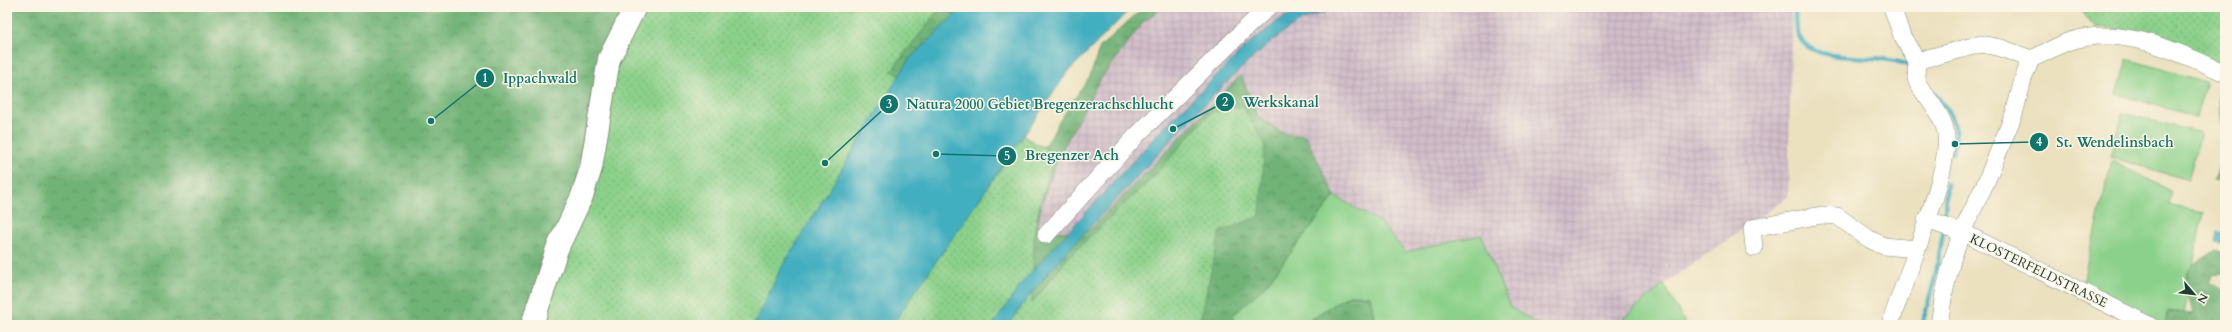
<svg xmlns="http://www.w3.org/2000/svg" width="2232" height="332" viewBox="0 0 2232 332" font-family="Cardo,serif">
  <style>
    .industrial { fill: url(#industrial-grid) }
    .green { fill: #8cd18b; stroke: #568760 }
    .forest { fill: url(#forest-crowns); stroke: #487856 }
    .park { fill: url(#park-dots); stroke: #568760 }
    .water { fill: #42afc0; stroke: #30767a }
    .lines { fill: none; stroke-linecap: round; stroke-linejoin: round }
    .stream { stroke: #42afc0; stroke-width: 4.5 }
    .minor-casing { stroke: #858f7a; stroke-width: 18 }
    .tertiary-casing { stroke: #858f7a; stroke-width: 24 }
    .minor { stroke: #fff; stroke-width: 17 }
    .tertiary { stroke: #fff; stroke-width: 22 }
    .labels { text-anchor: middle; stroke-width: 3; stroke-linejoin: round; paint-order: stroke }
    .street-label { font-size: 13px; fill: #1f3d34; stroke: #fcf5e5 }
    .leader { fill: none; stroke: #0f766e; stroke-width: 1.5 }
    .callout-dot { fill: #0f766e; stroke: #fcf5e5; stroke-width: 1.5 }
    .mark-label { font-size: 12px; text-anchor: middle; font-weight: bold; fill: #fff }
    .callout-label { font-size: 14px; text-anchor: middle; font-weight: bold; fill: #0f766e; stroke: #fcf5e5; stroke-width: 3; stroke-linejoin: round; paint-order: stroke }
  </style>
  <defs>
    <pattern id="industrial-grid" width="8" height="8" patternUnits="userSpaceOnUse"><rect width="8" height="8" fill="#d1bdc9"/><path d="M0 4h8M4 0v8" fill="none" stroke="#b3a3ad"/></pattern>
    <pattern id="forest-crowns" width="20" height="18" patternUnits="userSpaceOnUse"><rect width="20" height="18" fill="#71b377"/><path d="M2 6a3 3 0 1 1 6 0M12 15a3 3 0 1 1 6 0" fill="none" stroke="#5c9362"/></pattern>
    <pattern id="park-dots" width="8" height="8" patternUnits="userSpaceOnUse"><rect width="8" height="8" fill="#8cd18b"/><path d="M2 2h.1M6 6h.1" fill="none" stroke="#72ab72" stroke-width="1.8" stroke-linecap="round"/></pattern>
  </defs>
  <rect width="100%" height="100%" fill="#fcf5e5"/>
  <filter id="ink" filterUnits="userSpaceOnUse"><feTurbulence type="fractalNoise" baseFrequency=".025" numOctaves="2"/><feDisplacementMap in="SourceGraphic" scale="8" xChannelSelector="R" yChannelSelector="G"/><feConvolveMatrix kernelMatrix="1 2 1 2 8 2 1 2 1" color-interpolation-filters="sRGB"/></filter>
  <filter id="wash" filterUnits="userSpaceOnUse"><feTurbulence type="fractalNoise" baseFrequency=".012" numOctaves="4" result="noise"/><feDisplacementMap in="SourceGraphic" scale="16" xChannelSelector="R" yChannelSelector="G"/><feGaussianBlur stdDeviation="0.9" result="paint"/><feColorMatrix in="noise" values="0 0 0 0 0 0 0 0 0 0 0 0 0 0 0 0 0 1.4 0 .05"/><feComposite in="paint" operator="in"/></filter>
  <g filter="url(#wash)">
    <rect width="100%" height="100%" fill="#ebe1bf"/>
    <path class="industrial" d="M1163,7H1792L1788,197L1664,284L1616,325H1539L1510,307L1481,235L1405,252L1381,223L1335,196L1305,135L1284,134L1261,118L1241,75L1090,230L1037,233L1041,205L1057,159L1099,81L1144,21Z"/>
    <path class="green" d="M2127,59L2206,82L2196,117L2117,94Z
      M2122,113L2201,133L2188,180L2110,157Z
      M2112,161L2171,191L2168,205L2203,212L2182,325H2164L2082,284Z
      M1335,196L1381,223L1405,252L1481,235L1510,307L1539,325H1368L1374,318L1370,296L1349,295L1301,325H1234L1232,316L1264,287Z
      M1664,284L1686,325H1616Z"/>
    <path class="forest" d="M7,7H963L910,58L804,234L754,325H7Z
      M1144,7H1163L1144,21L1099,81L1057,159L1041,205L1037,233L1090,230L1241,75L1258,116L1284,134L1305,135L1335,196L1264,287L1232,316L1234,325H930L1028,166L1051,137L1058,123L1090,76L1100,47Z
      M2225,92V133L2222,124L2218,93Z
      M2225,162V182L2214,180L2222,163Z
      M2216,250L2225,253V271L2213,275L2209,282L2225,291V325H2195V321L2192,325H2163L2168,311L2193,314C2183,271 2177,275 2216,250Z
      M1349,295L1370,296L1374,318L1368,325H1301Z"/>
    <path class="park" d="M643,7H941L891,71L1023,136L1055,154L1039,209L1034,235L1032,303L1068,258L1154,176L1210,113L1242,106L1265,143L1260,216L1220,232L1199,325H538L609,85Z
      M2078,7H2225V66L2138,31L2095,27Z"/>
    <path class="water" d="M963,7H1132L1067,73L892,325H754L780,270L910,58Z
      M1304,7H1326V12C1310,15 1293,25 1280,35C1223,80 1173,138 1124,191C1084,234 1040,276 1009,325H993L1024,280L1166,125L1250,43L1281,19Z
      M2217,232L2225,234V245L2215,242Z"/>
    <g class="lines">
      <path class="stream" d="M1796,7C1785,80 1877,44 1913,68
        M1933,92C1952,114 1960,123 1953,153
        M1944,222L1947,184
        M1922,325L1935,277L1944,229"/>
    </g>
  </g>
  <g filter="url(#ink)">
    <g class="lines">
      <g class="minor-casing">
        <path id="minor" d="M1917,61L1981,44L2001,48L2031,59
          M1926,220L1962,232L2149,325
          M1046,235L1137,135L1250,24L1269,7
          M1754,248L1752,228L1822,215L1837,216L1869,239L1884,246L1916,249
          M1890,325C1902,283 1955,166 1945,129C1941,113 1927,98 1918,84L1916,78L1917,61L1902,36L1892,7
          M1939,325L1944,293L1952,260L1962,232L1986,182L2014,114L2024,76L2031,59C2043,54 2055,47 2067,42C2119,23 2178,52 2225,73"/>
      </g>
      <g class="tertiary-casing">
        <path id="tertiary" d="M532,325L557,249L582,196L591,168L609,59L635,7"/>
      </g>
      <use href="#minor" class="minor"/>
      <use href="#tertiary" class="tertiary"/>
    </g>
  </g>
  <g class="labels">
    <g class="street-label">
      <text transform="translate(2039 270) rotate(26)" y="5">KLOSTERFELDSTRASSE</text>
    </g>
  </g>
  <path class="leader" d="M431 121L485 78M1173 129L1225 102M825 163L889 104M1955 144L2039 142M936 154L1007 156"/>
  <g class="callout-dot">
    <circle cx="431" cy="121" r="4"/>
    <circle cx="1173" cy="129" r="4"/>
    <circle cx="825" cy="163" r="4"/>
    <circle cx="1955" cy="144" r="4"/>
    <circle cx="936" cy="154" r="4"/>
    <circle cx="485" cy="78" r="10"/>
    <circle cx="1225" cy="102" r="10"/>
    <circle cx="889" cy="104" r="10"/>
    <circle cx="2039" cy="142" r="10"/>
    <circle cx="1007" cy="156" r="10"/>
  </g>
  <g class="mark-label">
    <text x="485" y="82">1</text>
    <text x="1225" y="106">2</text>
    <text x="889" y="108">3</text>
    <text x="2039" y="146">4</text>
    <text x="1007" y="160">5</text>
  </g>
  <g class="callout-label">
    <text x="540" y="83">Ippachwald</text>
    <text x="1281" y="107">Werkskanal</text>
    <text x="1040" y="109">Natura 2000 Gebiet Bregenzerachschlucht</text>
    <text x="2115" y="147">St. Wendelinsbach</text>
    <text x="1072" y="160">Bregenzer Ach</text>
  </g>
  <rect width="2232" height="332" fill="none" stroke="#fcf5e5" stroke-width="24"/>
  <g transform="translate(2194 294) rotate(118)" stroke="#fcf5e5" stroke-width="3" paint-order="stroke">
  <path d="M0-3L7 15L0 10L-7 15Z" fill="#1f3d34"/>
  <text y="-6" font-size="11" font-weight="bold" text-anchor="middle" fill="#1f3d34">N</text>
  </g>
</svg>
